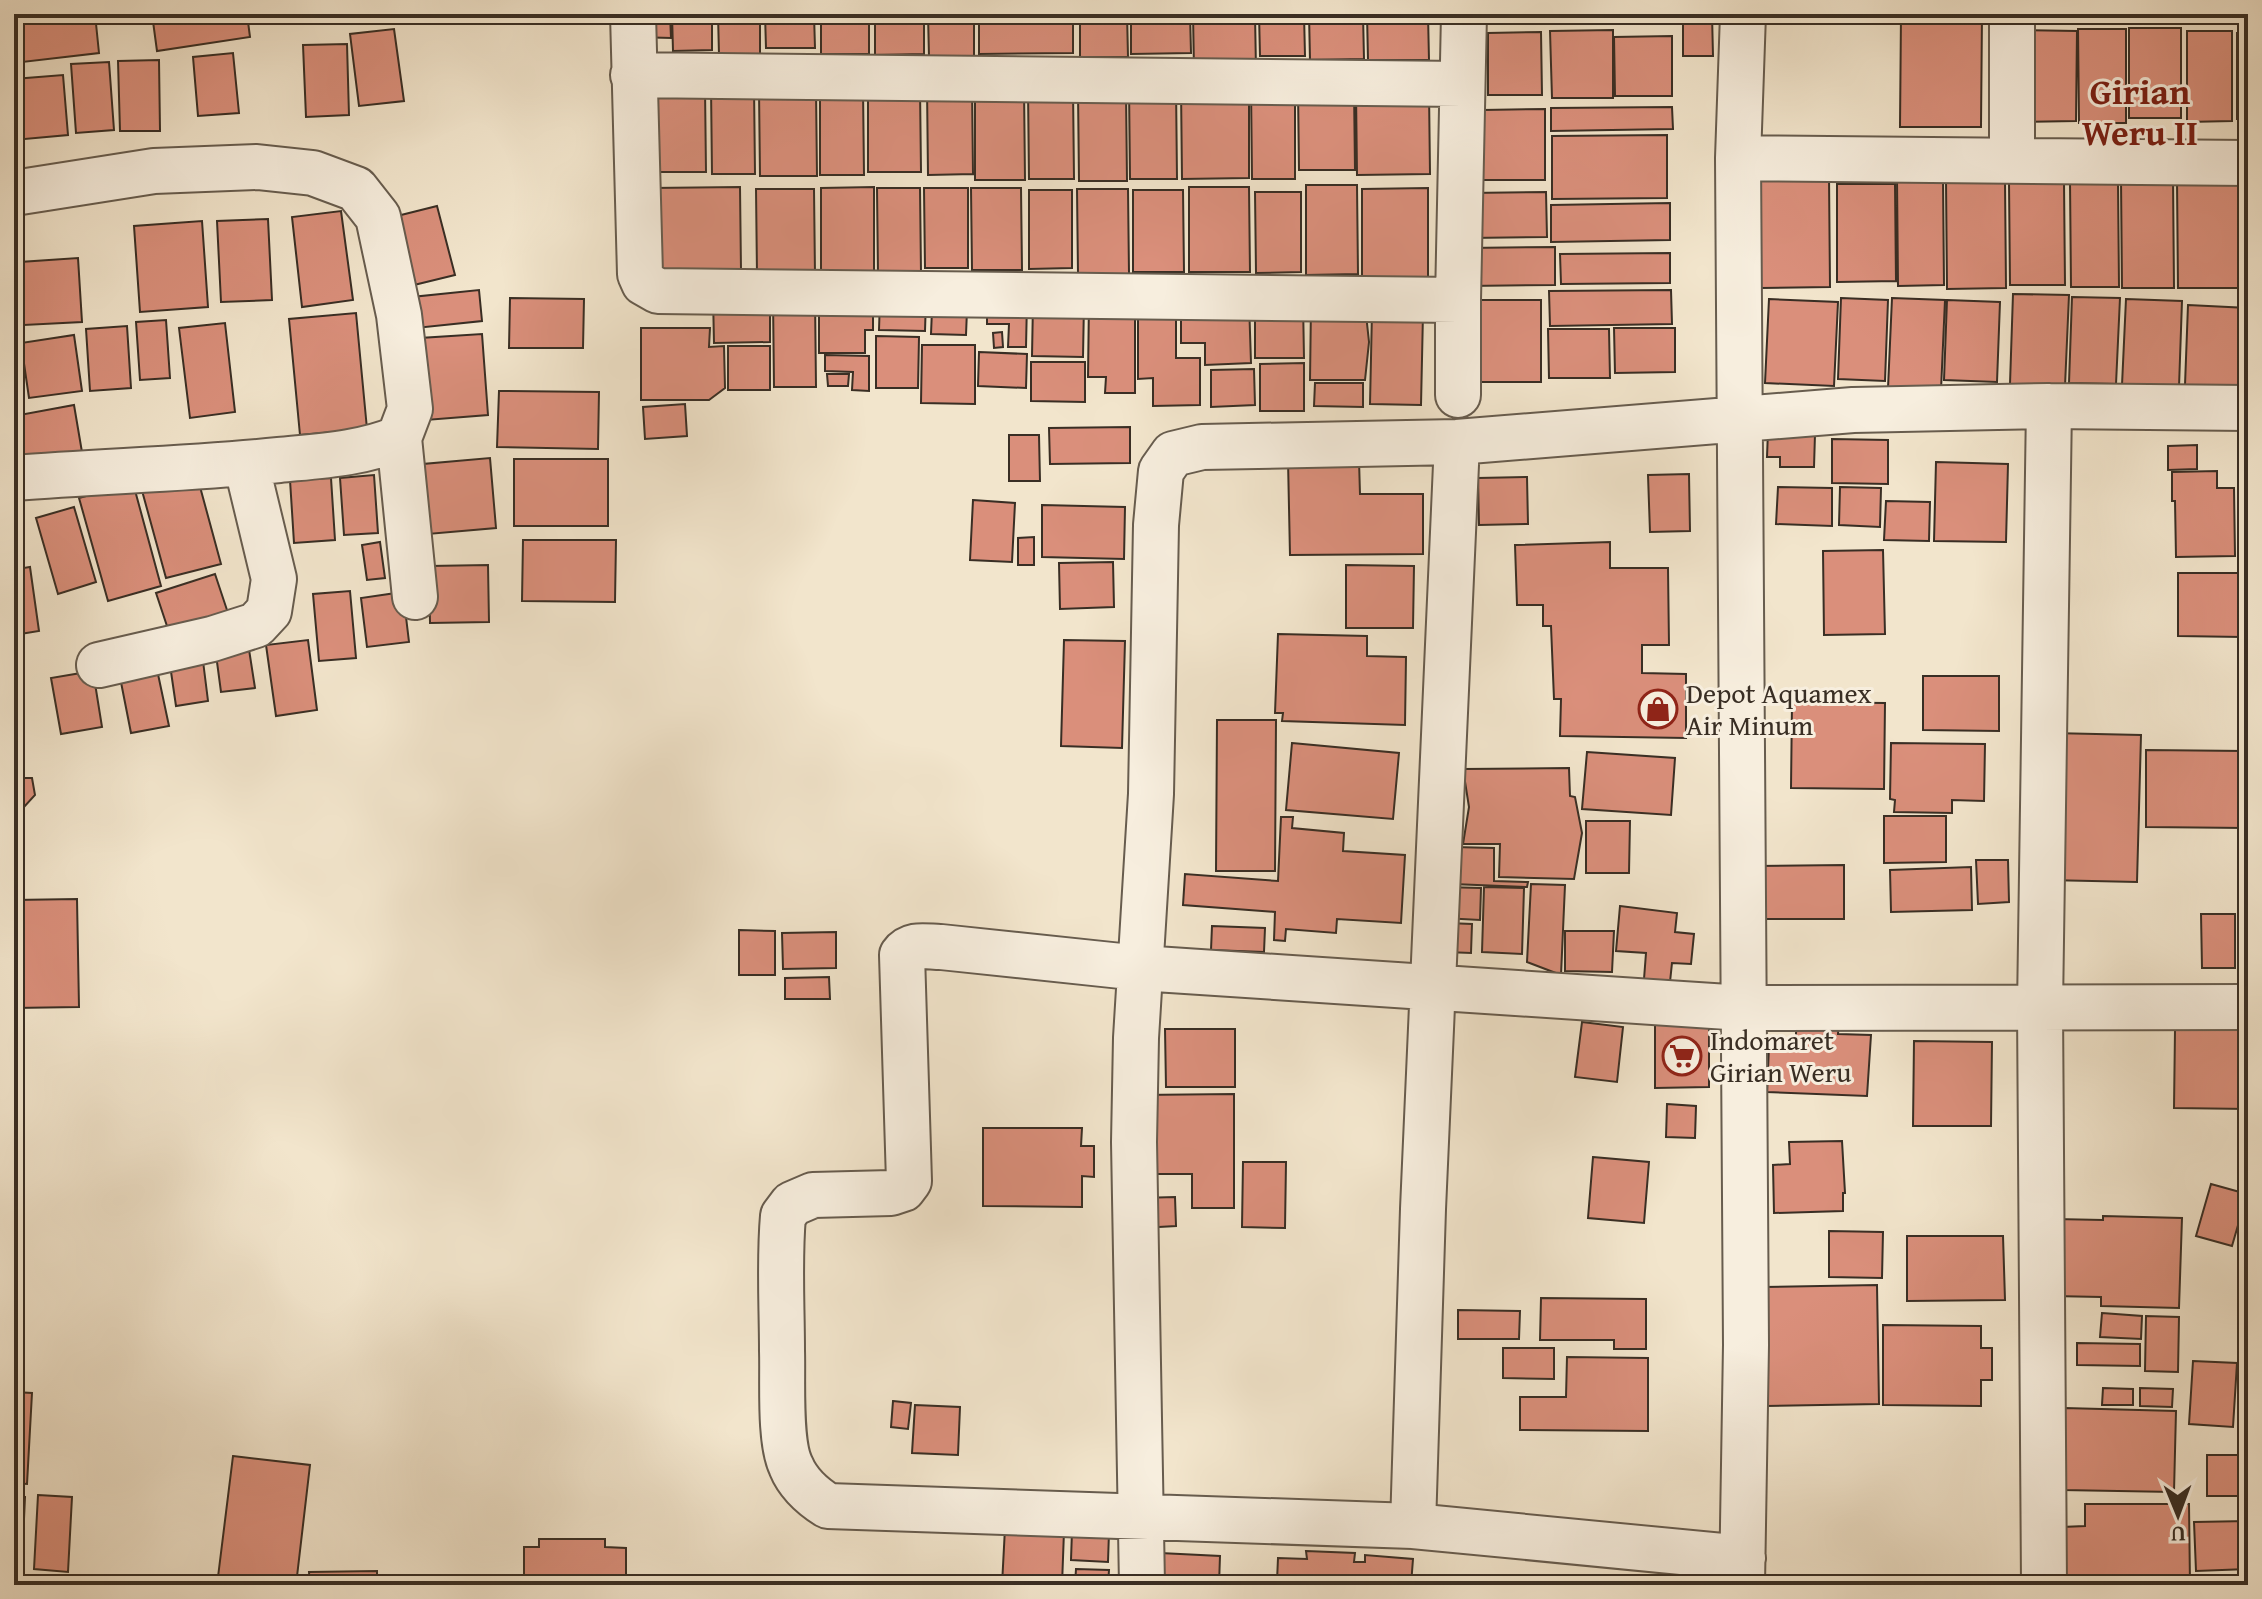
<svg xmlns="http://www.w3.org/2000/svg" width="2262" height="1599" viewBox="0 0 2262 1599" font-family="'Gentium Book Plus',serif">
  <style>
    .building { fill: #da8f7b; stroke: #392e24; stroke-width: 2 }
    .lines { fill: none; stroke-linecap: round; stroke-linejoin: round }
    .minor-casing { stroke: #675c4e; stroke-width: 48 }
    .minor { stroke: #f7eede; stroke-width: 44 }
    .labels { text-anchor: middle; stroke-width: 6; stroke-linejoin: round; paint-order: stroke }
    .poi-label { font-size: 28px; fill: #392e24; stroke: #f7eede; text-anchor: start }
    .district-label { font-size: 36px; font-weight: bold; fill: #7a1f14; stroke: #f7eede }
  </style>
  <rect width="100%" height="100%" fill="#f2e5cc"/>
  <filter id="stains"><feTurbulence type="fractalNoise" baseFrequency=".0025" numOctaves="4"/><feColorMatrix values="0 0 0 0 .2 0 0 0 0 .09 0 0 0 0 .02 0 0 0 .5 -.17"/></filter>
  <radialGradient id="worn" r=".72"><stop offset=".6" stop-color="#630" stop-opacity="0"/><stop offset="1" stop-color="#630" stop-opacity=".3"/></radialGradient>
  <path class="building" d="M14,14H95L99,53L14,63Z
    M152,14H247L250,37L157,51Z
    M635,14H670L671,38L635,37Z
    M672,14H712V50L673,51Z
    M718,14H760V55H719Z
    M765,14H814L815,48H766Z
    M821,14H869V54H821Z
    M875,14H924V54L875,55Z
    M928,14H974V56L929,57Z
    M979,14H1073V53L979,54Z
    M1080,14H1127L1128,57H1080Z
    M1131,14H1190L1191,53L1131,54Z
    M1193,14H1255L1256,70H1194Z
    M1259,14H1304L1305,56H1260Z
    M1309,14H1363L1364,59L1310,60Z
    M1367,14H1428L1429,60H1368Z
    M1501,14H1552V16L1501,17Z
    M1560,14H1604V19H1560Z
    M1610,14H1654V19L1610,20Z
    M1683,14H1712L1713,56H1683Z
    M1901,14H1982L1981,127H1900Z
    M2020,14H2078V19L2020,20Z
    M2081,14H2134V18L2081,19Z
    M2137,14H2174V19H2137Z
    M2180,14H2236V23H2180Z
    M2238,14H2248V24H2238Z
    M2129,28H2181V118H2129Z
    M394,29L404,101L359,106L350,34Z
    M2078,29H2126V123H2079Z
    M1613,30V98H1552L1550,31Z
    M2015,30L2077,31L2076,121L2016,122Z
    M2187,31H2232V121L2187,122Z
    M1541,32L1542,95H1488V33Z
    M2237,33H2248V119H2237Z
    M1672,36V96H1615L1614,37Z
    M347,44L349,115L306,117L303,45Z
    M233,53L239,113L198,116L193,57Z
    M159,60L160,131H120L118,61Z
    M109,62L114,130L76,133L71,64Z
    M63,75L68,135L14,140V79Z
    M1129,86H1176L1177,179H1130Z
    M711,87H754L755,174H712Z
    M927,87H972L973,174L928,175Z
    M1249,87V178L1182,179L1181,88Z
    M1251,87H1295V179H1252Z
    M650,88H705L706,172H651Z
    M1024,88L1025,180H975V89Z
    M1354,88L1355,170H1299L1298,89Z
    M863,89L864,175H820V90Z
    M920,89L921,172H868V90Z
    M1028,89H1073L1074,179H1029Z
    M759,90H816L817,176H760Z
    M1429,91L1430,174L1357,175L1356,92Z
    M1078,92H1126L1127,181H1079Z
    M1672,107L1673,129L1551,131V108Z
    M1545,109V180H1483V110Z
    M1667,135V198L1552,199V136Z
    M1760,175H1829L1830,287L1761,288Z
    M1943,178L1944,285L1898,286L1897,179Z
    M2173,178L2174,288H2122L2121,179Z
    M1946,180H2005L2006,288L1947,289Z
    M2177,180H2238V288H2178Z
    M2009,182H2064L2065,285H2010Z
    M2070,182H2118L2119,287H2071Z
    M1837,184H1895L1896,281L1837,282Z
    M1306,185H1357L1358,274L1306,275Z
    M740,187L741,271L651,272V188Z
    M874,187V273L821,274V188Z
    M1189,187H1249L1250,272H1189Z
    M877,188H920L921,273L878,274Z
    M924,188H968V268H925Z
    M971,188H1021L1022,270H972Z
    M1428,188V277L1362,278V189Z
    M756,189H814L815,275H757Z
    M1077,189H1128L1129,274H1078Z
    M1029,190H1072V268L1029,269Z
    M1133,190H1183L1184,272H1133Z
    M1255,192H1301V272L1256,273Z
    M1546,192L1547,237L1469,238V193Z
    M1670,203V240L1551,242V205Z
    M437,206L455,275L414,285L397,216Z
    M341,211L353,300L302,307L292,217Z
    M268,219L272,300L221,302L217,221Z
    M202,221L208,307L140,312L134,226Z
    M1555,247V285L1467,286V248Z
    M1670,253V283L1561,284L1560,254Z
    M78,258L82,322L24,325L20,262Z
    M479,290L482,321L416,328L412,297Z
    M1671,290L1672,324L1550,326L1549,291Z
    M2013,294L2069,295L2065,386L2010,384Z
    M770,295V342L714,343L713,296Z
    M815,297L816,387H774L773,298Z
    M819,297H873V330H865V353H819Z
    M2072,297L2120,298L2116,384L2069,383Z
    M510,298L584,299L583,348H509Z
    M880,298L926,299L925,331L879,330Z
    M1841,298L1888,300L1885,381L1838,379Z
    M1892,298L1945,300L1941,390L1888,388Z
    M1769,299L1838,302L1834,386L1765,383Z
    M2126,299L2182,301L2179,387L2122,385Z
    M1089,300L1135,302V393H1105L1106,377H1088Z
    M1473,300H1541V382H1474Z
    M1947,300L2000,302L1997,382L1944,380Z
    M987,301H1027L1026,347H1008L1009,324H987Z
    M1249,302L1251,363L1205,365V343H1181V304Z
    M1303,302L1304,358H1255V303Z
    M1033,303H1084L1083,357L1032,356Z
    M1138,304H1176V358H1200V405L1153,406V378L1138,379Z
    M1311,305H1365L1369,342L1365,380H1310Z
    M2188,305L2248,308L2245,387L2185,385Z
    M932,310H967L966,335L931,334Z
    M1372,312L1423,313L1421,405L1370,404Z
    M356,313L367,429L300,435L289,319Z
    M166,320L170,378L140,380L136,322Z
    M225,323L235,412L190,418L179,328Z
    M127,326L131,388L90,391L86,329Z
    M641,328H710L709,347L724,346L725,388L709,400H641Z
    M1614,328H1675V372L1615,373Z
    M1548,329H1609L1610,378H1549Z
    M1002,332L1003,347L994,348L993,333Z
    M482,334L488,415L426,420L420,338Z
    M74,335L82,391L29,398L21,343Z
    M876,336L919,337L918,388H876Z
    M922,345H975V404L921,403Z
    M728,346H770V390H728Z
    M979,352L1027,354L1026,388L978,386Z
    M825,355L869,356V391L852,390L853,372L825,371Z
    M1031,362H1085V402L1031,401Z
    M1304,363V411H1260V364Z
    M1254,369L1255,405L1211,407V370Z
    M827,374H849L848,386H828Z
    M1315,383H1363V407L1314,406Z
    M499,391L599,392L598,449L497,447Z
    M685,404L687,436L645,439L643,407Z
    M74,405L83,458L14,471V416Z
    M1130,427V463L1050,464L1049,428Z
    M1768,431L1815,434L1814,467H1780V457H1767Z
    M1009,435H1039L1040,481H1009Z
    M1832,439L1888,440V484L1832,483Z
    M2197,445V469L2168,470V446Z
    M490,458L496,528L428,534L423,464Z
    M514,459H608V526H514Z
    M1288,460H1359L1360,494H1423V554L1290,555Z
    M1936,462L2008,464L2006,542L1934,541Z
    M2217,471V488H2234L2235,556L2176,557L2175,501H2172V472Z
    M196,472L221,564L166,578L141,487Z
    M1689,474L1690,531L1650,532L1648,475Z
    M374,475L378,533L344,535L340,478Z
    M1527,477L1528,524L1479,525L1478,478Z
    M331,478L335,540L294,543L290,480Z
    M133,483L161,586L108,601L79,498Z
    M1778,487L1832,488V526L1776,524Z
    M1840,487L1881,488L1880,527L1839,525Z
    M973,500L1015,503L1012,562L970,560Z
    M1886,501L1930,502L1929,541L1884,540Z
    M1042,505L1125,507L1124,559L1042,557Z
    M74,507L96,582L58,594L36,518Z
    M1034,537V565H1018V538Z
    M523,540H616L615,602L522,601Z
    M14,541L24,568L30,567L39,631L14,635Z
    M380,542L385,578L367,580L362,545Z
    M1610,542V568H1668L1669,645H1642V673L1686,674V738L1560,736L1561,699H1554L1551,626H1543V605H1517L1515,545Z
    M1883,550L1885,634L1824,635L1823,551Z
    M1113,562L1114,607L1060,609L1059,563Z
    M488,565L489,622L430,623L429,566Z
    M1346,565L1414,566L1413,628H1346Z
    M2178,573H2242V637L2178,636Z
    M215,574L228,613L169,632L156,593Z
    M350,591L356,658L319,661L313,594Z
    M403,592L409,642L367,647L361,598Z
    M1278,634L1367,636V656L1406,657L1405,725L1282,721L1283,713H1275Z
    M308,640L317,710L276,716L266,645Z
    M1064,640L1125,641L1122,748L1061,746Z
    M248,643L255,688L221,692L215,647Z
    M202,653L208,701L176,706L169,658Z
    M155,660L169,726L131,733L118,667Z
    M93,671L102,727L61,734L51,678Z
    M1923,676H1999V731L1923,730Z
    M1792,702L1885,703L1884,789L1791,788Z
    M1217,720H1276L1275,871H1216Z
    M2051,733L2141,735L2137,882L2047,880Z
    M1292,743L1399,753L1393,819L1286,810Z
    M1891,743L1985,744L1984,801L1952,800V813L1894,812L1895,800L1890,799Z
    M2146,750L2245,751V828L2146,827Z
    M1587,752L1675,758L1671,815L1582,809Z
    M1569,768L1570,796L1575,797L1582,833L1574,879L1499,877L1500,844H1463L1469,807L1463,769Z
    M14,778H32L35,795L14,818Z
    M1884,816H1946V862L1884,863Z
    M1281,817H1293L1292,828L1344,833L1343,851L1405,855L1401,923L1337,919L1336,933L1286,929L1285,941L1274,940L1275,912L1183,905L1185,874L1278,881Z
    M1586,821H1630L1629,873H1586Z
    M1454,847L1494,848V881L1528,882L1527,887L1453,884Z
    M1976,860H2008L2009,902L1978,904Z
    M1844,865V919H1754V866Z
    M1971,867L1972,910L1891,912L1890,870Z
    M1531,884L1565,885L1561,975L1527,962Z
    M1443,887L1481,888L1480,920L1443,918Z
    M1484,887L1524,888L1522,954L1482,952Z
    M77,899L79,1007L14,1008V900Z
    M1620,906L1677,913L1675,932L1694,934L1691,964L1672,963L1670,982L1644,979L1646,953L1616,951Z
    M2201,914H2235V968H2202Z
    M1447,923L1472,924L1471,953L1446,952Z
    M2240,925H2248V949H2239Z
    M1212,926L1265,928L1264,952L1211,950Z
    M739,930L775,931V975H739Z
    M1565,931H1614L1612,972L1565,971Z
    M836,932V968L783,969L782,933Z
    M829,977L830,999H785V978Z
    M2208,1016H2248V1109L2174,1108L2175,1030H2208Z
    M1797,1020H1839L1838,1034L1871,1035L1867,1096L1767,1092L1769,1046L1795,1047Z
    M1582,1022L1623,1027L1617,1082L1575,1077Z
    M1655,1023L1709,1025V1087L1655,1088Z
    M1165,1029H1235V1087H1166Z
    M1914,1041L1992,1042L1991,1126H1913Z
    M1234,1094V1208H1192V1174H1139V1095Z
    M1667,1104L1696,1106L1695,1138L1666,1137Z
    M983,1128H1082L1081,1146H1094V1177L1082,1176V1207L983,1206Z
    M1842,1141L1845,1193H1843V1211L1774,1213L1773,1165L1790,1164L1789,1142Z
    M1593,1157L1649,1162L1644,1223L1588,1218Z
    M1243,1162H1286L1285,1228L1242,1227Z
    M2211,1184L2247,1194L2232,1246L2196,1236Z
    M1175,1197L1176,1226L1141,1228L1140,1198Z
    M2103,1216L2182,1218L2179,1308L2101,1306V1297L2053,1296L2055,1219L2103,1220Z
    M2248,1224V1249L2241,1247Z
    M1829,1231L1883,1232L1882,1278L1829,1277Z
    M1907,1236H2003L2005,1300L1907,1301Z
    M1877,1285L1879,1404L1765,1406L1763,1287Z
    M1541,1298L1646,1299V1349H1614V1340H1540Z
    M1458,1310L1520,1311L1519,1339H1458Z
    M2102,1313L2142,1316L2141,1339L2100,1337Z
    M2146,1316L2179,1317L2178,1372L2145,1371Z
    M1883,1325L1981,1326V1348H1992V1380H1981V1406L1883,1405Z
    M2077,1343L2140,1344V1366L2077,1365Z
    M1503,1348H1554V1379L1503,1378Z
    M1567,1357L1648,1358V1431L1520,1430V1397H1566Z
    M2193,1361L2237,1363L2233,1427L2189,1424Z
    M2103,1388L2133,1389V1405H2102Z
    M2140,1388L2173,1389L2172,1407L2140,1406Z
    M14,1392L32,1393L27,1484L14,1483Z
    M893,1401L911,1403L908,1429L891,1427Z
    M915,1405L960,1407L958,1455L912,1453Z
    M2064,1408L2176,1411L2174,1492L2062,1490Z
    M2207,1455H2248V1496H2207Z
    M233,1456L310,1465L296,1585L218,1577Z
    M38,1495L72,1497L68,1572L34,1569Z
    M14,1497H25L21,1585H14Z
    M2085,1504H2189L2190,1585H2063L2062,1527L2085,1526Z
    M2248,1521V1569L2196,1571L2194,1522Z
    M1005,1528L1064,1531L1062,1585H1002Z
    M1072,1531L1109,1532L1108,1562L1071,1560Z
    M539,1539H605V1547L626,1548V1585H524V1547H539Z
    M1306,1551L1355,1553L1354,1562H1365V1555L1413,1559L1411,1585H1253V1580L1277,1581L1278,1558L1307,1559Z
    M1160,1553L1220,1556L1219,1585H1159Z
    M1076,1569L1109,1570L1108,1585H1075Z
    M377,1571V1585H310L309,1572Z
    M462,1580V1585H392L391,1583Z"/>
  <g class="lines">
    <g class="minor-casing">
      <path id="minor" d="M633,14L640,274L644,283L658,291L1458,300
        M2012,14V161
        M633,75L1462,84
        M1738,158L2248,163
        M14,193L154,171L257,167L313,173L356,189L378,217L399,315L410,409L399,438C362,454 319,456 279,460C191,469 102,471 14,478
        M1458,395V300L1464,14
        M399,438L415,597
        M99,665L212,639L256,625L269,611L274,579L246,463
        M1413,1526L1423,1209L1457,442
        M1743,1558L1413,1526L828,1506C812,1496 798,1483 791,1466C779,1442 783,1379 782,1351C782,1306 779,1261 783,1216L792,1204L813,1195L891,1193L903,1189L909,1181L902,955C911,942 927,947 941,947L1140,968L1743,1008L2248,1007
        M1142,1585L1134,1142L1136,1038L1151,794L1156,525L1161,471L1173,454L1202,447L1457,442L1853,410L2049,406L2248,408
        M1742,1585L1746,1345L1738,158L1743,14
        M2044,1585L2040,1007L2049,406"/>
    </g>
    <use href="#minor" class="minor"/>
  </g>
  <defs>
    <g id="shop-ring" transform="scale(2)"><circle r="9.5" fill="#f7eede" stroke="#8f2418" stroke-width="1.5"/><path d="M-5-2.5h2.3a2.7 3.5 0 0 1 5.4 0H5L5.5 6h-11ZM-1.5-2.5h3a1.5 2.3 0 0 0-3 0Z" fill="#8f2418"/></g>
    <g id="supermarket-ring" transform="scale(2)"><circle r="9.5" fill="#f7eede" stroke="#8f2418" stroke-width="1.5"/><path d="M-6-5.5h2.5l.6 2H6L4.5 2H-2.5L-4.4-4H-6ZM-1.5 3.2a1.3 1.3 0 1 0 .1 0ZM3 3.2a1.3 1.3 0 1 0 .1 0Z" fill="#8f2418"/></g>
  </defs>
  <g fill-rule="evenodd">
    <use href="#shop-ring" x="1658" y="709"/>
    <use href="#supermarket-ring" x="1682" y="1056"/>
  </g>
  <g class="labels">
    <g class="poi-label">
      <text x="1686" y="703">Depot Aquamex<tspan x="1686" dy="32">Air Minum</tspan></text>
      <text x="1710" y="1050">Indomaret<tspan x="1710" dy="32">Girian Weru</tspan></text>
    </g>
    <g class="district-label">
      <text x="2140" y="104">Girian<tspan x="2140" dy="41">Weru II</tspan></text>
    </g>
  </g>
  <rect width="2262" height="1599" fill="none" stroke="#f2e5cc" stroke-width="48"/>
  <rect x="16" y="16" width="2230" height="1567" fill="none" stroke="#392e24" stroke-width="4"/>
  <rect x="24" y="24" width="2214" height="1551" fill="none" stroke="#392e24" stroke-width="2"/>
  <g transform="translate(2178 1515) rotate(179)" stroke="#f7eede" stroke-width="6" paint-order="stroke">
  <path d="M0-6L14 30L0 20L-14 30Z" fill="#392e24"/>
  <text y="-12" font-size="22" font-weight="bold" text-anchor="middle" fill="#392e24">U</text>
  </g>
  <rect width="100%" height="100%" filter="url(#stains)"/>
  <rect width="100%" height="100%" fill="url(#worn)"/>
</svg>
